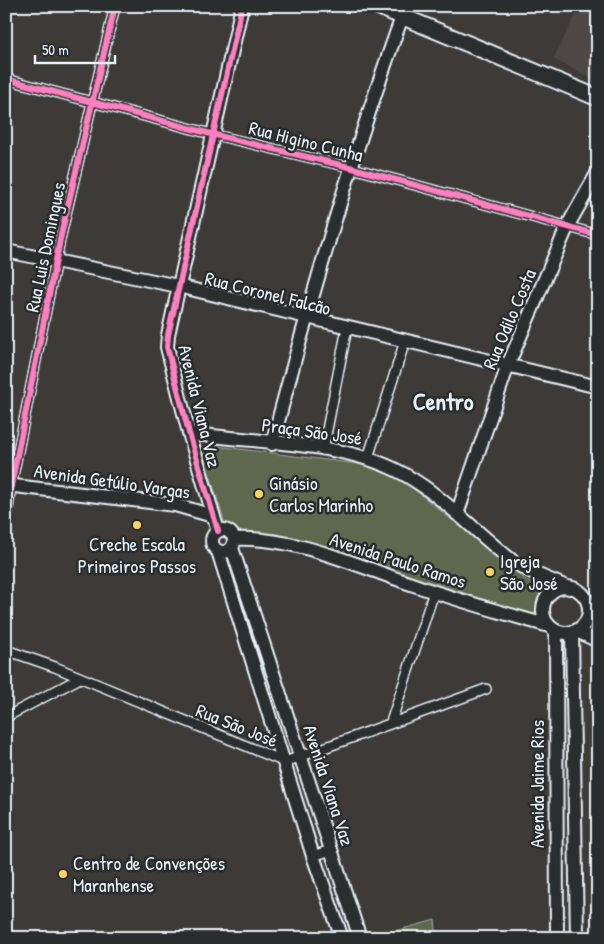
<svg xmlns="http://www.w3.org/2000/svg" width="604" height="944" viewBox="0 0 604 944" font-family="'Patrick Hand',sans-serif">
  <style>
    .built { fill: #4d4644 }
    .green { fill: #5d674f; stroke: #a2aca4 }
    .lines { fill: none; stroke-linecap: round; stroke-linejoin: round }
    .street-casing { stroke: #e8f1f8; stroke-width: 12 }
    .secondary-casing { stroke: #e8f1f8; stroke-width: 16 }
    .primary-casing { stroke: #e8f1f8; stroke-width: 19 }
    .street { stroke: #2a2d2e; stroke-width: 9 }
    .secondary { stroke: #2a2d2e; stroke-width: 12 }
    .primary { stroke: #2a2d2e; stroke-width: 15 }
    .cycleway-casing { stroke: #2a2d2e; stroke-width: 9 }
    .cycleway { stroke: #ff80c0; stroke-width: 6 }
    .poi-dot { fill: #ffd166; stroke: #2a2d2e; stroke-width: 2 }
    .labels { text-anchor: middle; stroke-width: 5; stroke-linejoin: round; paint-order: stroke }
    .street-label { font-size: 19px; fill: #e8f1f8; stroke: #2a2d2e }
    .poi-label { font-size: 19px; fill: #e8f1f8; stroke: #2a2d2e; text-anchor: start }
    .district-label { font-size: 24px; font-weight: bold; fill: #e8f1f8; stroke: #2a2d2e }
  </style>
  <rect width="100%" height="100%" fill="#3d3a38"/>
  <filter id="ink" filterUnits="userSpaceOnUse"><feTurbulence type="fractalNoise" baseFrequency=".02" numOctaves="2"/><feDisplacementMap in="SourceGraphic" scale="10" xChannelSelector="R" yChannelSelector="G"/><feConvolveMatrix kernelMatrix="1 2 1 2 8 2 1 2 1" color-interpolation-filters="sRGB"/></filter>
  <g filter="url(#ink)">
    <path class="built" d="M580,6H598V82L553,59Z"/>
    <path class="green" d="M208,445L366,465L393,475L414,489L541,592L534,616L293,537L236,532L225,524L204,456Z
      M596,606L598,607V637L583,632L593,618Z
      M435,920L437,938H382L381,935Z"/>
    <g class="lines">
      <g class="street-casing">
        <path id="street" d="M6,79L211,134L349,167L598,235
          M323,450L347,328
          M368,458L405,341
          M6,524L11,486L61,235L115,6
          M6,650L55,667L285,762L486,689
          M6,717L80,678
          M391,722L434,592
          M313,856L331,850"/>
      </g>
      <g class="secondary-casing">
        <path id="secondary" d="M6,251L178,286L598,387
          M189,433C254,443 335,441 394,469C440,491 474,532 514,562C530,573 551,580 569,588
          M272,444C311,296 353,150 406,6
          M6,485L175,505L213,516
          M457,514L508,365L568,225L598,172
          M212 541a11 11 0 1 1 22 0a11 11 0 1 1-22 0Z
          M218,531L189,433L167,347L168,335L242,6
          M234,539C296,536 357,566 414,585C459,601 504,613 549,626
          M232,548L360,938
          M218,551L313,856L342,938
          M543 610a23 23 0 1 1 46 0a23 23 0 1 1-46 0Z
          M556,631L557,938
          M577,631L598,641
          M572,632L577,938"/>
      </g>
      <g class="primary-casing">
        <path id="primary" d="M377,6L598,98"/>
      </g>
      <use href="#street" class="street"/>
      <use href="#secondary" class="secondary"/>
      <use href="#primary" class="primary"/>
      <g class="cycleway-casing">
        <path id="cycleway" d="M6,79L211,134L349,167L598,235
          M6,524L11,486L61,235L115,6
          M218,531L189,433L167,347L168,335L242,6"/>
      </g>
      <use href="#cycleway" class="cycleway"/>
    </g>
  </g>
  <g class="poi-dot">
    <circle cx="259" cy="494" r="5"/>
    <circle cx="137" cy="525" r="5"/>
    <circle cx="490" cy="572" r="5"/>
    <circle cx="63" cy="874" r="5"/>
  </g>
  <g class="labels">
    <g class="street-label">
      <text transform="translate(306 141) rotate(14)" y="7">Rua Higino Cunha</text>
      <text transform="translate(45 247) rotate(-78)" y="7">Rua Luis Domingues</text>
      <text transform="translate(268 293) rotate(14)" y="7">Rua Coronel Falcão</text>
      <text transform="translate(509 319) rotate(-67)" y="7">Rua Odilo Costa</text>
      <text transform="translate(200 406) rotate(76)" y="7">Avenida Viana Vaz</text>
      <text transform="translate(312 431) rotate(8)" y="7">Praça São José</text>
      <text transform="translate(112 481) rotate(8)" y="7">Avenida Getúlio Vargas</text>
      <text transform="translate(398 560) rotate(18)" y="7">Avenida Paulo Ramos</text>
      <text transform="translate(237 725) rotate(22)" y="7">Rua São José</text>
      <text transform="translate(537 784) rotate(-90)" y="7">Avenida Jaime Rios</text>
      <text transform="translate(329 785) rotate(72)" y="7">Avenida Viana Vaz</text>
    </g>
    <g class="poi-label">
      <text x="269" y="490">Ginásio<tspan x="269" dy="22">Carlos Marinho</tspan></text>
      <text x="137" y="551" text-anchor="middle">Creche Escola<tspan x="137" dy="22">Primeiros Passos</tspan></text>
      <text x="500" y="568">Igreja<tspan x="500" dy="22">São José</tspan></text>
      <text x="73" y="870">Centro de Convenções<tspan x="73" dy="22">Maranhense</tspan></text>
    </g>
    <g class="district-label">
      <text x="443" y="410">Centro</text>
    </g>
  </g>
  <rect width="604" height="944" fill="none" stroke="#2a2d2e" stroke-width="25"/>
  <rect x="12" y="12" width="579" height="919" fill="none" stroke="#e8f1f8" stroke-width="2" filter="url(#ink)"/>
  <path d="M35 55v8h80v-8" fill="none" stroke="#e8f1f8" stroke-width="2.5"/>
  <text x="42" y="55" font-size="15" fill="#e8f1f8" stroke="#2a2d2e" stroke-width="4" paint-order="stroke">50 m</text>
</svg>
